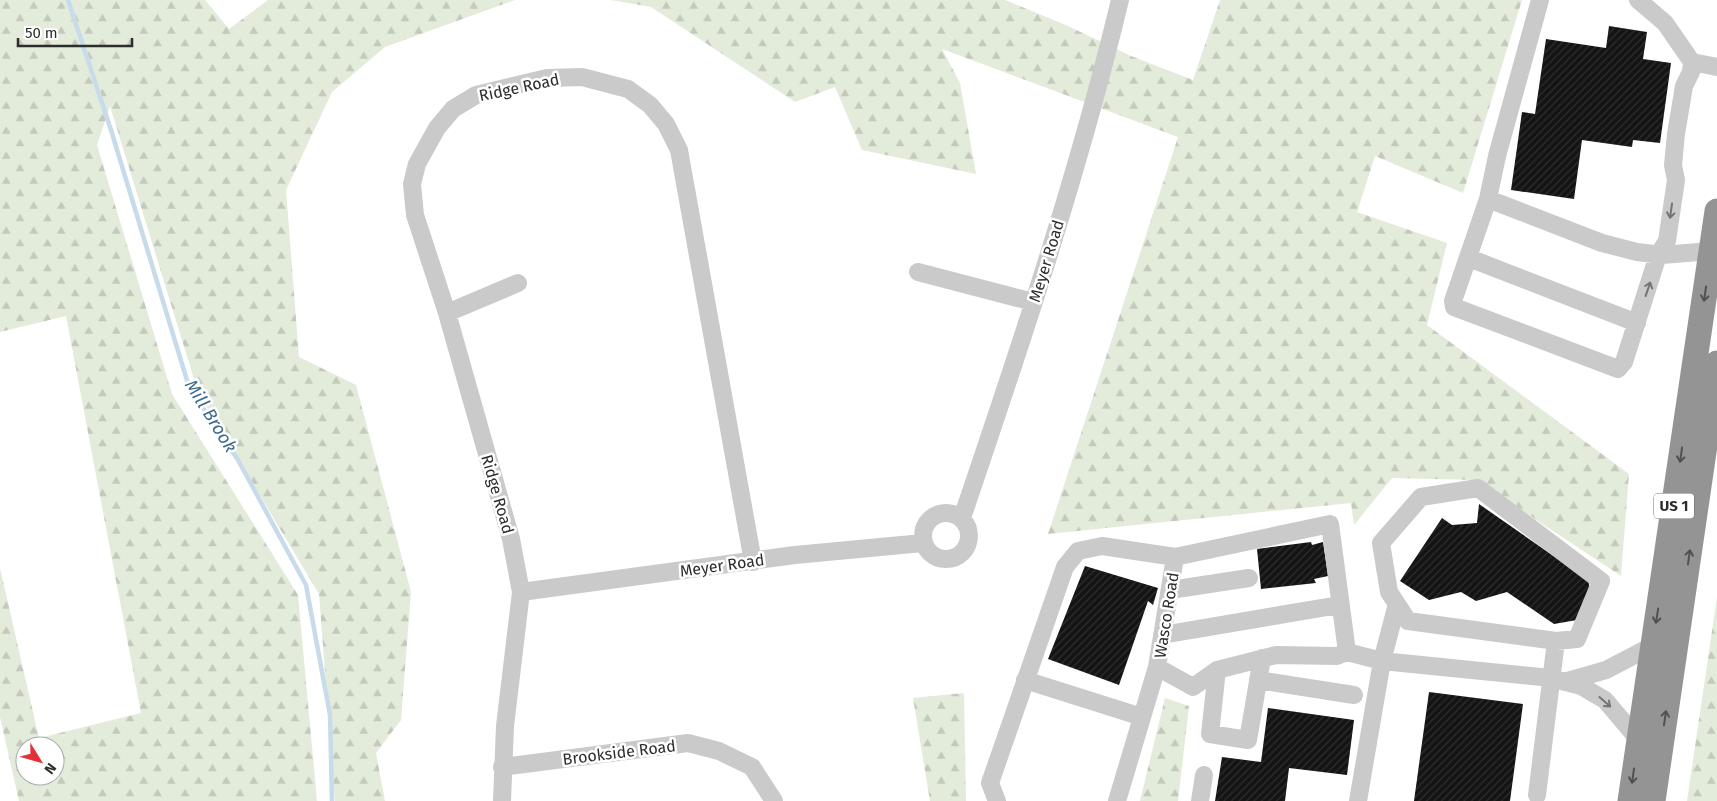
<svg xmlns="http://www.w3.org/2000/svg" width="1717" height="801" viewBox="0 0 1717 801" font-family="'Fira Sans',sans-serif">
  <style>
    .forest { fill: url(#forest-firs); fill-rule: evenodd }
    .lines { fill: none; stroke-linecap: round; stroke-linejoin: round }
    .stream { stroke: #c7dbeb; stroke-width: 4.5 }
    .building { fill: url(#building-hatch) }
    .minor { stroke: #cacaca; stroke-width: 18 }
    .highway { stroke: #949494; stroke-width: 25 }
    .oneway { stroke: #747474 }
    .oneway2 { stroke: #515151 }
    .labels { text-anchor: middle; stroke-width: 5; stroke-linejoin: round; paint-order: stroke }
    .shield { fill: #fff; stroke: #6c6c6c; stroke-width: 1 }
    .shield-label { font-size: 15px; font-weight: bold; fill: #2d2d2d }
    .street-label { font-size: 16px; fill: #2d2d2d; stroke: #fff }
    .water-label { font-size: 18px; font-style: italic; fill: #3c6c8e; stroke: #fff }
  </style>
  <defs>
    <pattern id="forest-firs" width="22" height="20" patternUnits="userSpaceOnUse" patternTransform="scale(1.25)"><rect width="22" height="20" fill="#e3ebdb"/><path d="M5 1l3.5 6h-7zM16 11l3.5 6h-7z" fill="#c3cabc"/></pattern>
    <pattern id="building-hatch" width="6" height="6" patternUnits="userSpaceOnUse" patternTransform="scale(1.25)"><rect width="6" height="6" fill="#141414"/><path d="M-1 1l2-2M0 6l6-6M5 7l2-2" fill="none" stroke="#2e2e2e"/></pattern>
  </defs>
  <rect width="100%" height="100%" fill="#fff"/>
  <path class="forest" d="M0,0H205L229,29L268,0H515L385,47L332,92L286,190L299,357L356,385L411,592L401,720L376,753L385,801H335L319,594L198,392L110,106L97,145L172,394L298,595L317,801H19L0,717V568L39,738L141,713L66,316L0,332ZM25,746H55V776H25Z
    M611,0H1005L1068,26L1131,56L1193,80L1220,0H1522L1463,193L1375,156L1357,212L1447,243L1427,325L1629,474L1621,576L1476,480L1392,478L1354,525L1351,503L1048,534L1178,137L942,49L960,83L976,174L862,150L835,87L795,102L651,7Z
    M1717,597V801H1687Z
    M964,693L966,801H930L913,698Z
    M1165,698L1189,706L1178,801H1140Z"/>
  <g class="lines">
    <path class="stream" d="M68,0L111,130L189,387L238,460L306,585L330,715L332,801"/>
  </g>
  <path class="building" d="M1609,26L1647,32L1643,59L1671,63L1660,143L1633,140L1632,147L1582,140L1574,199L1511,190L1522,112L1535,114L1546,39L1606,48Z
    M1479,504L1588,580L1592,598L1577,620L1554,624L1507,592L1476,601L1461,592L1429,600L1400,581L1442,518L1452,525L1477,523Z
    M1311,542L1312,545L1323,542L1328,576L1314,579L1316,583L1261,589L1257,549Z
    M1085,566L1158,588L1153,605L1148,601L1119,685L1048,659Z
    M1429,692L1523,704L1510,801H1414Z
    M1268,708L1354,720L1347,775L1289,768L1285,801H1215L1222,757L1261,762Z"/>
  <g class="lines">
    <path class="minor" d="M1540,0L1497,156L1488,199L1602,243L1637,252L1662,255L1711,251
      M1692,62L1717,67
      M1488,199L1453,301L1454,307L1618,369L1624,362L1658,255L1667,241L1676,180L1673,165L1676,134L1684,86L1691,72L1692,62L1665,23L1638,0
      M1469,258L1637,323
      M918,272L1033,302
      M447,313L518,283
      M1478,488L1601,581L1577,639L1556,641L1408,621L1389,592L1381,543L1421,497Z
      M923 536a23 23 0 1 1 46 0a23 23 0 1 1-46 0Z
      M962,518C1020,347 1078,175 1120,0
      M1170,590L1249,578
      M521,592L795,555L923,543
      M1162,635L1339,605
      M1347,652L1330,524L1175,557L1157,667L1193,687L1217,670L1276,655L1337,656L1347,652L1382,661L1551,678L1581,686L1605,700L1638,739
      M1217,670L1210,734L1248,740L1262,658
      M1025,680L1142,717
      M1258,680L1354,695
      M1564,682L1606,670L1652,646
      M502,767L688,743L719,751L752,767L774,801
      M1537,795L1556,641
      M502,801L505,726L521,592L511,539L447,313L415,215L412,184L417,164L437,128L453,109L476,95L547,78L582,77L628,89L650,105L666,124L679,150L753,562
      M997,801L990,783L1065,567L1078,551L1102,546L1175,557
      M1117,801L1157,667
      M1200,801L1204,775
      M1358,801L1382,661L1397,604"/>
    <path class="highway" d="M1630,801L1717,211
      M1653,801L1717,363"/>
  </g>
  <defs><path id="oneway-shaft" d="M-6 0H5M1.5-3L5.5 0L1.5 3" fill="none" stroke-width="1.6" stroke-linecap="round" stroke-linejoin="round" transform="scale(1.25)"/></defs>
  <g class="oneway">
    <use href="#oneway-shaft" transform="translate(1671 211) rotate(98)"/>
    <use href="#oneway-shaft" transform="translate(1648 289) rotate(-71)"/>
    <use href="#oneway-shaft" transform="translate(1605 702) rotate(41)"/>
  </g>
  <g class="oneway2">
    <use href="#oneway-shaft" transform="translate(1705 294) rotate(98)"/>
    <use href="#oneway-shaft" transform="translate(1681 455) rotate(98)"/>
    <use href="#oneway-shaft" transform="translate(1689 557) rotate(-82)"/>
    <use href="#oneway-shaft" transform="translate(1657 616) rotate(99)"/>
    <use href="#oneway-shaft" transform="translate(1665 718) rotate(-82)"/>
    <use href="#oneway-shaft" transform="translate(1633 776) rotate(98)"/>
  </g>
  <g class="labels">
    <rect class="shield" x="1654" y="493.5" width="40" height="25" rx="4"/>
    <g class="shield-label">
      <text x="1674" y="511">US 1</text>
    </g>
    <g class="street-label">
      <text transform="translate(519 87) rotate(-12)" y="6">Ridge Road</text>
      <text transform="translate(1046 261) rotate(-73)" y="6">Meyer Road</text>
      <text transform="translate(498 494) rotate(74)" y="6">Ridge Road</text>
      <text transform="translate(722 565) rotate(-8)" y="6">Meyer Road</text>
      <text transform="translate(1166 615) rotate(-81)" y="6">Wasco Road</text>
      <text transform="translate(619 752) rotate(-7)" y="6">Brookside Road</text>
    </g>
    <g class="water-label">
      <text transform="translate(211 416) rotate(58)" y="6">Mill Brook</text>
    </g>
  </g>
  <g transform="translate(40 761) rotate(127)"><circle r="24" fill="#ffffff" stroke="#ababab"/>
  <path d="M0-4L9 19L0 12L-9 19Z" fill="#e33138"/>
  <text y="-8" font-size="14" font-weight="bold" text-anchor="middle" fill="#2d2d2d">N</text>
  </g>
  <path d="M18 38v8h114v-8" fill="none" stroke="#2d2d2d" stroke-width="2.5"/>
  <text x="25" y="38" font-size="15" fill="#2d2d2d" stroke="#ffffff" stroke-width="4" paint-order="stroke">50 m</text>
</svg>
